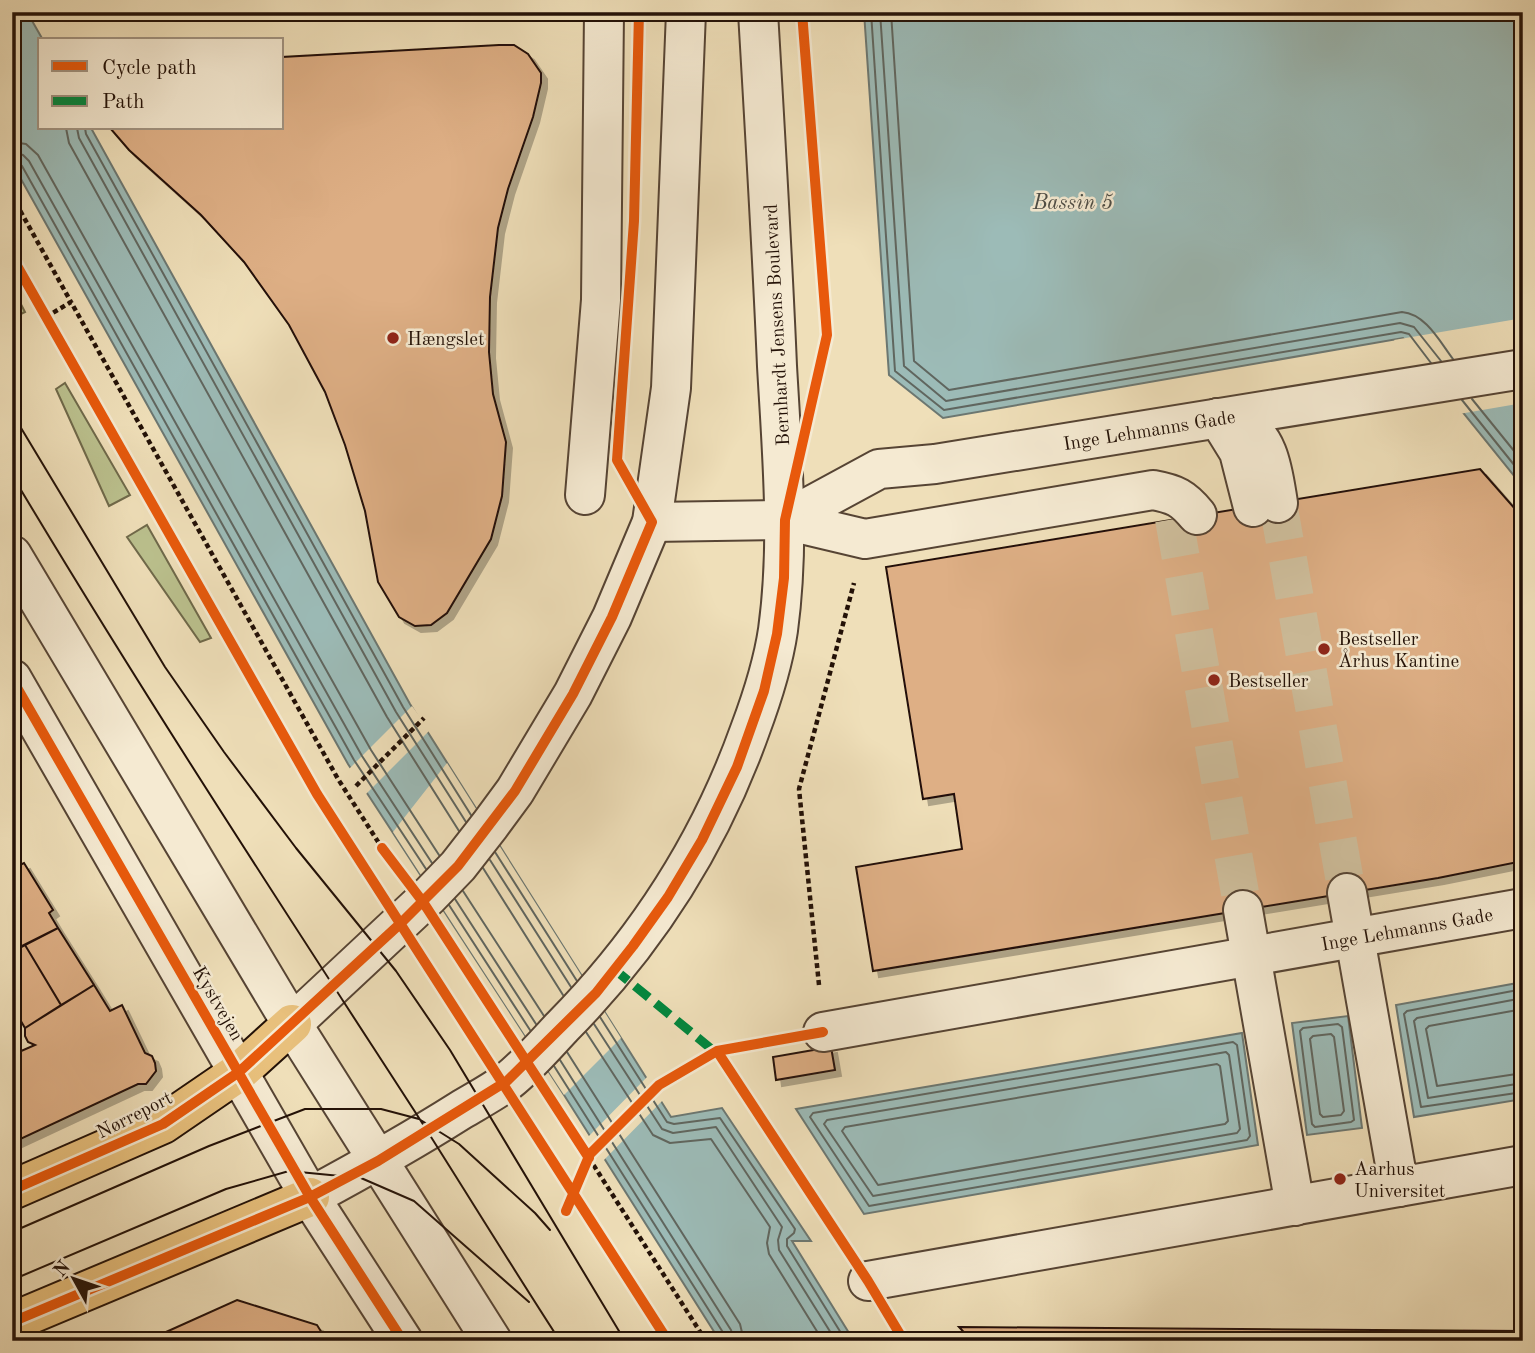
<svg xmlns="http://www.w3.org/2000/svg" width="1535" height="1353" viewBox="0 0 1535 1353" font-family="'Old Standard TT',serif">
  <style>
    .green { fill: #bbc18e; stroke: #6f694a; stroke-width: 2 }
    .water { fill: #9cbbb7; stroke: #6c7771; stroke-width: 2 }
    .pier { fill: #efdfb9 }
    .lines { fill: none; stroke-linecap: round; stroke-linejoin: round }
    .shore { stroke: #60665f; stroke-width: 2 }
    .building { fill: #deaf85; stroke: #231107; stroke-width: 2; filter: url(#shadow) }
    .minor-tunnel { stroke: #d0c09e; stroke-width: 38; stroke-dasharray: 38 19; stroke-linecap: butt }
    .minor-casing { stroke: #564434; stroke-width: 42 }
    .major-casing { stroke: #231107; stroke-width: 42 }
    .path { stroke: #231107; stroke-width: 4.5; stroke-dasharray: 5 3.5; stroke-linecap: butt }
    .minor { stroke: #f5ead2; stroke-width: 38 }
    .major { stroke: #e8c07c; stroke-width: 38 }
    .tram { stroke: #231107; stroke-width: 2 }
    .quiet { stroke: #00873e; stroke-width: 9; stroke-dasharray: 18 9; stroke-linecap: butt }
    .cycleway-casing { stroke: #f5ead2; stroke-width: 15 }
    .cycleway { stroke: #e8590c; stroke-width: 10 }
    .poi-dot { fill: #8f2418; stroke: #f5ead2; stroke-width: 2.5 }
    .labels { text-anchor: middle; stroke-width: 5; stroke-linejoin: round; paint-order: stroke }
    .street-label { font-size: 19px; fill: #231107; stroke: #f5ead2 }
    .poi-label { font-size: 19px; fill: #231107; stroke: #f5ead2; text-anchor: start }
    .water-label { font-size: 21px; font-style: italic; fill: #4d4c45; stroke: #f5ead2 }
  </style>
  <defs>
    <filter id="shadow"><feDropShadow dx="6" dy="6" stdDeviation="0" flood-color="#0004"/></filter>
  </defs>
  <rect width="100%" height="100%" fill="#efdfb9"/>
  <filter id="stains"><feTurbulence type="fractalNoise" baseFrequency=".00286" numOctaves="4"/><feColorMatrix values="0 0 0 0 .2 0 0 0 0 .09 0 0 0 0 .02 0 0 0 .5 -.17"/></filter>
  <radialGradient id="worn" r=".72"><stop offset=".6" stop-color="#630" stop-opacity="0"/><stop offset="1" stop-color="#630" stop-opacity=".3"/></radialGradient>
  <path class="green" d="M12,287L25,312L13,318L12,316Z
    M65,383L130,495L109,506L56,389Z
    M147,525L211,638L200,642L127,537Z"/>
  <path class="water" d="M12,12H27L43,40H40V128H91L410,704L671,1117L722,1108L811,1241H792L854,1341H720L564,1095L348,764L12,163Z
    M864,12H1523V487L1403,338L943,418L889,375Z
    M1523,982V1099L1414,1117L1396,1005Z
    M1348,1016L1362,1128L1307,1135L1292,1023Z
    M1242,1033L1258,1145L864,1214L796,1109Z"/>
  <path class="pier" d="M1523,318V403L1459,414L1402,342L1396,343L1394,340Z
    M412,706L430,730L365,795L348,770Z
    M447,763L621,1038L564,1095L393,832Z
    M649,1075L664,1099L602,1162L587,1138Z"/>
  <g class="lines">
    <path class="shore" d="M871,12L895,371L944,410L1401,332L1409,334L1431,363
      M880,12L904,366L946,401L1400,323L1414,327L1441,361
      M891,12L914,361L949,390L1402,312C1426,314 1440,342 1453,359
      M66,128L69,143L387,717L459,831
      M77,128L79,138L396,712L466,822
      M85,128L86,134L403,707L471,815
      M12,142L26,144L38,155L371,750L439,855
      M12,152L23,155L29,161L362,756L432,863
      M12,161L22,166L354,760L426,869
      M1472,399L1523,462
      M1462,400L1523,476
      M495,852L577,981
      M490,860L571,987
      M483,868L563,995
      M463,891L544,1016
      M455,899L536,1024
      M449,905L530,1030
      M1523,989L1407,1011L1404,1014L1421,1107L1523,1092
      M1523,998L1417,1018L1414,1021L1428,1098L1523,1083
      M1523,1009L1429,1026L1426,1029L1437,1086L1523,1073
      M600,1017L667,1122L674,1124L720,1118L795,1229L794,1233L787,1239V1246L846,1341
      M594,1024L662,1129L673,1133L716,1127L782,1227L778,1240L779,1250L836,1341
      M1338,1024L1342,1027L1354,1120L1351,1122L1315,1127L1312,1124L1300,1031L1303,1028Z
      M586,1032L653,1135L670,1143L711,1139L770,1227L767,1243L769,1254L823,1341
      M1331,1034L1334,1037L1344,1111L1341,1115L1323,1117L1320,1114L1310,1039L1313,1036Z
      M1233,1042L1237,1045L1250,1136L1247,1140L869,1206L810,1117L813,1113Z
      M567,1052L740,1324L744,1341
      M1226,1052L1229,1055L1240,1129L1237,1133L873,1196L824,1124L827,1120Z
      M560,1060L731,1330L734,1341
      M1217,1064L1220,1066L1228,1121L1225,1124L878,1185L842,1131L845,1127Z
      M554,1066L724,1334L725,1341"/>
  </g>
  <path class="building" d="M499,45H514L528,54L541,73V83L533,117L508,189L498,228L490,297L489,352L493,394L506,442L502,496L491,539L447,613L431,625L415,626L399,617L378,582L365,511L345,445L325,392L289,325L244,262L201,215L129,150L110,128H282V57Z
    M1480,469L1523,518V861L1438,878L873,971L856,867L962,849L954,794L923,799L886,567Z
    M12,853L20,865L24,863L53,910L49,913L58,928L12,951Z
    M58,928L94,985L61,1005L25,945Z
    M25,945L61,1005L25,1028L12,1006V952Z
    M94,985L110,1011L122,1005L145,1053L152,1056L155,1063L156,1071L146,1084H138L14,1142L12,1055L35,1045L28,1042L25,1036V1028Z
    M831,1047L835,1070L776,1080L773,1057Z
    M237,1300L317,1325L327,1341H146Z
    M959,1327L1523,1331V1341H972Z"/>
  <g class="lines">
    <path class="minor-tunnel" d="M1278,503L1347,893
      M1174,519L1243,910"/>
    <g class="minor-casing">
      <g id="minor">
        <path d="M1218,418C1224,419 1233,419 1239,422C1270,436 1273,473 1278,503"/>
        <path d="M1218,418L1239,452L1253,507"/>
        <path d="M585,495L601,300L604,12"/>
        <path id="s1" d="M785,520L879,469L935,464L1523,369"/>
        <path d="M652,522L785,520L865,539L1153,490C1175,494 1183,498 1197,515"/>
        <path d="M12,555L292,1024L492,1341"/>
        <path d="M12,679L310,1197L403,1341"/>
        <path d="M1347,893L1399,1187"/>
        <path d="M1243,910L1295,1206"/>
        <path d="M292,1024L429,896L458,866L490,825L515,791L573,694L612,617L652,522L671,388L686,12"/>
        <path id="s2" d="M823,1032L1523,908"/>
        <path d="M310,1197C362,1169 412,1141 461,1110C476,1101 493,1092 508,1081C528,1065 545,1045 562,1027C646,942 710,842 750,730C762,698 773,664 778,630C790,542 782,454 777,366C772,248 765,130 758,12"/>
        <path d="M868,1281L1523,1165"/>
      </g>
    </g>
    <g class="major-casing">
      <path id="major" d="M12,1190L163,1124L239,1072L292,1024
        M12,1322L310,1197"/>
    </g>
    <path class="path" d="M12,196L71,302
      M46,317L71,302L338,779L382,848
      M356,786L424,718
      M819,985L799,789L854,583
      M589,1158L706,1341"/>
    <use href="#minor" class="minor"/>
    <use href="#major" class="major"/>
    <path class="tram" d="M12,413L165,667L224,752L296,848L396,971L450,1050L625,1341
      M12,475C142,693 281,905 419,1118C466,1192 512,1267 560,1341
      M12,1232L209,1146L305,1109H381L419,1119L459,1144L535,1213L550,1230
      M12,1280L226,1189L289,1171L361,1178L414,1201L529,1302"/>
    <path class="quiet" d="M614,969L720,1056"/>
    <g class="cycleway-casing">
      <path id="cycleway" d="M12,257L317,794L668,1341
        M12,679L310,1197L403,1341
        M382,848L423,902L589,1158
        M717,1051L868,1281L904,1341
        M12,1190L163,1124L239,1072L401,923L458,866L515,791L573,694L612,617L652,522L617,460L634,221L639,12
        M566,1211L590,1154L659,1085L717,1051L823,1032
        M12,1322L310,1197L378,1161L507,1081L596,993L633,946L668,897L702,840L737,767L764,691L777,634L784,578L785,520L827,335L802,12"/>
    </g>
    <use href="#cycleway" class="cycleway"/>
  </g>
  <g class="poi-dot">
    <circle cx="393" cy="338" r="7"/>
    <circle cx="1324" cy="649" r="7"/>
    <circle cx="1214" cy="680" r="7"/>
    <circle cx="1340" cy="1179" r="7"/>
  </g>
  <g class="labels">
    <g class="street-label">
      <text transform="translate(776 325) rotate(-93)" y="7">Bernhardt Jensens Boulevard</text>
      <text dy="7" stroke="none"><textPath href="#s1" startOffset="380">Inge Lehmanns Gade</textPath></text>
      <text dy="7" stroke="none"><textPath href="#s2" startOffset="593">Inge Lehmanns Gade</textPath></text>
      <text transform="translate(219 1003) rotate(60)" y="7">Kystvejen</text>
      <text transform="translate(134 1114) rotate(-27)" y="7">Nørreport</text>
    </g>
    <g class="poi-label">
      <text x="407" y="345">Hængslet</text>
      <text x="1338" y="645">Bestseller<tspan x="1338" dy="22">Århus Kantine</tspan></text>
      <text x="1228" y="687">Bestseller</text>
      <text x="1354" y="1175">Aarhus<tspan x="1354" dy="22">Universitet</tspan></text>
    </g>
    <g class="water-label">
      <text x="1073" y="209">Bassin 5</text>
    </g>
  </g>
  <rect width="1535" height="1353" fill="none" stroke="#efdfb9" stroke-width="42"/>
  <rect x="14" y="14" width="1507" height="1325" fill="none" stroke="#231107" stroke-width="3.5"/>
  <rect x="21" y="21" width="1493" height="1311" fill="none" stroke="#231107" stroke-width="2"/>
  <rect x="38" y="38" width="245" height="91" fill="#f5ead2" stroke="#a19381" stroke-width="2"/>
  <rect x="52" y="61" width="35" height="10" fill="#e8590c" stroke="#a19381" stroke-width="2"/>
  <text x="102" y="74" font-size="21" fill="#231107">Cycle path</text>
  <rect x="52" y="96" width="35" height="10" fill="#00873e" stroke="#a19381" stroke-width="2"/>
  <text x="102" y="108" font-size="21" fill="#231107">Path</text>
  <g transform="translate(74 1279) rotate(310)" stroke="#f5ead2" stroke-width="5" paint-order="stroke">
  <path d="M0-5L12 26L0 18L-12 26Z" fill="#231107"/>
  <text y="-10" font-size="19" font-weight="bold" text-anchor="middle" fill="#231107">N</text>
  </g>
  <rect width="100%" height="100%" filter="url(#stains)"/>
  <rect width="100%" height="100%" fill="url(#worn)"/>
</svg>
